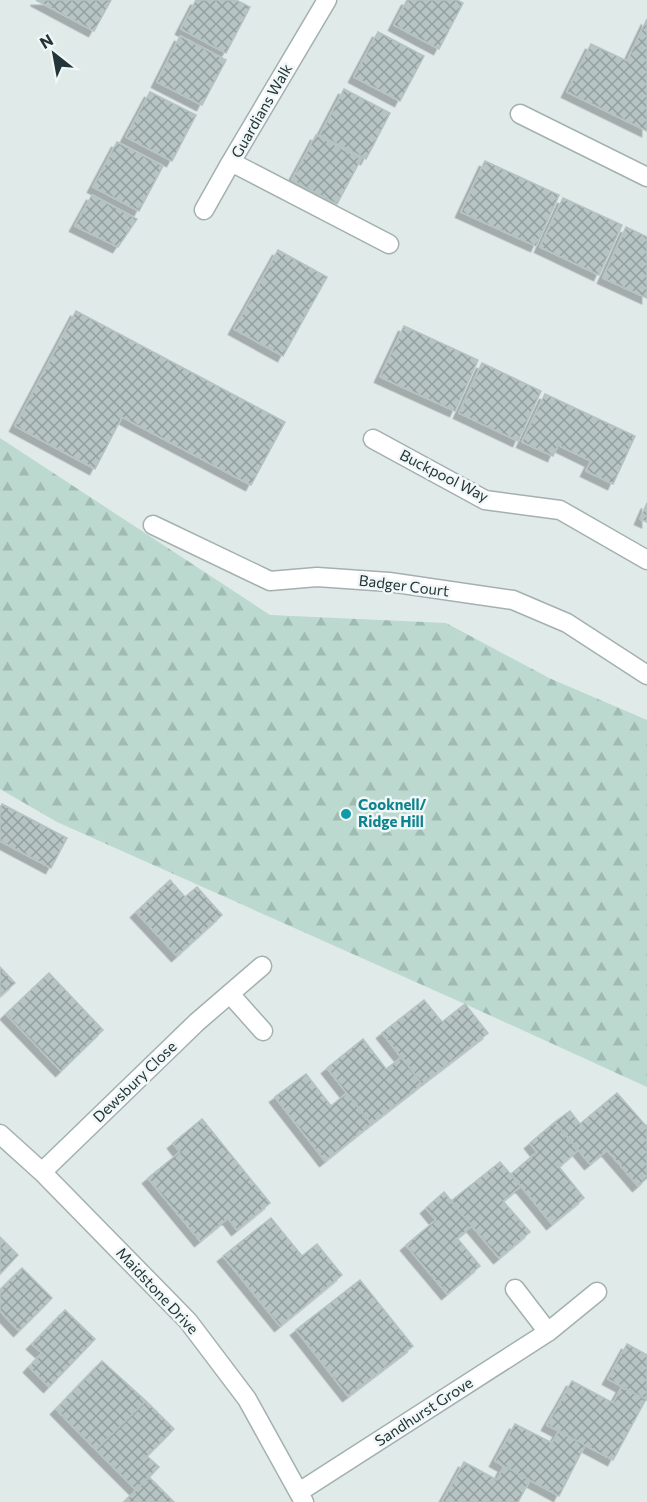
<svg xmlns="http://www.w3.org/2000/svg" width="647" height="1502" viewBox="0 0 647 1502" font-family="Commissioner,sans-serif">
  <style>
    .forest { fill: url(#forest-firs) }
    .building { fill: url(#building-cross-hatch); stroke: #b4c2c2; stroke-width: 1.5; filter: url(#shadow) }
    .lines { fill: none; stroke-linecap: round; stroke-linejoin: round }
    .minor-casing { stroke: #a4b0b0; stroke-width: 21 }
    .minor { stroke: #fff; stroke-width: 18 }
    .culture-dot { fill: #0f9aa8; stroke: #f0f7f6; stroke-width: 2 }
    .labels { text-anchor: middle; stroke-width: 5; stroke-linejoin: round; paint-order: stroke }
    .street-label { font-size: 15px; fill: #233538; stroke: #f0f7f6 }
    .culture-label { font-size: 15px; font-weight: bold; fill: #0d838f; stroke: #f0f7f6; text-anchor: start }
  </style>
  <defs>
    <pattern id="forest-firs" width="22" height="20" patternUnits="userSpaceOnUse" patternTransform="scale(1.5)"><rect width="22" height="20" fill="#bbd9cf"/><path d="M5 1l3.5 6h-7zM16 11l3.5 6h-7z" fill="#a0bbb2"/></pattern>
    <pattern id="building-cross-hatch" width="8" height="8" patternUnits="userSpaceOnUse" patternTransform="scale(1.5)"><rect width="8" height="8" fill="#b6c4c3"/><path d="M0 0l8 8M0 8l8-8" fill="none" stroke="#94a09f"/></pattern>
    <filter id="shadow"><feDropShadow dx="-5.5" dy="5.5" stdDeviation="0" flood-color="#0004"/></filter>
  </defs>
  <rect width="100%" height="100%" fill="#e0eae9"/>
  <path class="forest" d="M0,438L270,615L446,623L549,678L647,720V1087L465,1004L57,822L0,789Z"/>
  <path class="building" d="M36,0H111L94,31Z
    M196,0H236L250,7L226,53L181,29Z
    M407,0H457L463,3L439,49L394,25Z
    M647,19V131L567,92L591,44L627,61Z
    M378,32L424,56L400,101L354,77Z
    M180,36L226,60L202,105L157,82Z
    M344,89L390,113L366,159L320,135Z
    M150,92L196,115L172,161L126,137Z
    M316,135L361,159L337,204L292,180Z
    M117,142L163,166L139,211L93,187Z
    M485,161L559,195L536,246L461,212Z
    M92,195L137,219L118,247L75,226Z
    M563,198L622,225L599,275L540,247Z
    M626,227L647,237V298L603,278Z
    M278,250L327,277L283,356L234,329Z
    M76,311L285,422L251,485L122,417L95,469L15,426Z
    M404,326L478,360L455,411L380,377Z
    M482,363L541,391L518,441L459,413Z
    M545,394L635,436L613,484L586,471L591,461L558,445L553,456L522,442Z
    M647,503V522L640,519Z
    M2,804L67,838L51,868L0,841V808Z
    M170,880L185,897L197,887L222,915L177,956L136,912Z
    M0,967L15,983L0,996Z
    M49,973L103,1030L61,1071L6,1014Z
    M424,1000L442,1022L465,1004L488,1033L422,1084L382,1033Z
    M363,1039L386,1069L402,1057L422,1084L371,1124L327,1068Z
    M306,1074L331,1106L347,1093L371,1124L325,1161L275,1097Z
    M617,1093L646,1126L647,1125V1178L638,1186L607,1150L590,1164L555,1122L570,1111L580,1124Z
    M202,1119L270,1203L237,1230L228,1218L200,1241L148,1178L180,1152L173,1143Z
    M555,1122L578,1150L559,1167L584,1198L552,1224L511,1174L537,1152L530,1143Z
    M500,1162L521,1186L503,1201L530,1232L499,1258L451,1201Z
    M444,1192L472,1226L457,1238L480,1266L447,1294L406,1245L436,1220L426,1208Z
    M271,1218L302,1256L317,1244L342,1275L280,1326L223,1256Z
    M0,1237L18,1255L0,1274Z
    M22,1268L52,1298L19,1331L0,1311V1290Z
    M360,1280L413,1346L348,1396L296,1330Z
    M65,1310L95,1339L49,1387L29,1367L42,1353L32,1344Z
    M627,1344L647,1355V1400L608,1379Z
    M102,1361L146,1401L96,1450L56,1409Z
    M572,1381L613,1403L622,1387L646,1399L613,1460L547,1425Z
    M146,1401L174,1429L147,1456L159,1467L136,1490L96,1450Z
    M515,1424L552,1443L559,1431L585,1445L559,1496L495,1461Z
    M464,1462L497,1480L504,1466L530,1480L518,1502H442Z
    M149,1477L174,1502H124Z"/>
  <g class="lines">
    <g class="minor-casing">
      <path id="minor" d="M327,0L231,162L389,244
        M520,114L647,177
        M204,210L231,162
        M373,439L485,500L560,510L647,560
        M153,525L270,581L317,577L389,582L513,600L567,623L647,675
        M230,994L263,1031
        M0,1134L42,1172L188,1321L247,1399L304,1502
        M42,1172L197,1022L262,966
        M515,1289L548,1332
        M299,1492L548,1332L597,1292"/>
    </g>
    <use href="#minor" class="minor"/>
  </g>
  <circle class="culture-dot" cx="346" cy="814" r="6"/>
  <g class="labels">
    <g class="street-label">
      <text transform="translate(262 111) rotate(-60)" y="5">Guardians Walk</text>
      <text transform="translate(444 476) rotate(27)" y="5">Buckpool Way</text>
      <text transform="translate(404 586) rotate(7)" y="5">Badger Court</text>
      <text transform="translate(135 1082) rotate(-44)" y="5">Dewsbury Close</text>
      <text transform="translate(157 1291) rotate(47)" y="5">Maidstone Drive</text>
      <text transform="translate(424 1412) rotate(-33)" y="5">Sandhurst Grove</text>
    </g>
    <g class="culture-label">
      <text x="358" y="810">Cooknell/<tspan x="358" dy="17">Ridge Hill</tspan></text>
    </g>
  </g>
  <g transform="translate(54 54) rotate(329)" stroke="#f0f7f6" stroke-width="4.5" paint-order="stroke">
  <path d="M0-4.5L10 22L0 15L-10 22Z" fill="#233538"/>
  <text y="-9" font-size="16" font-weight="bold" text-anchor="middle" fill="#233538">N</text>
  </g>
</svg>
